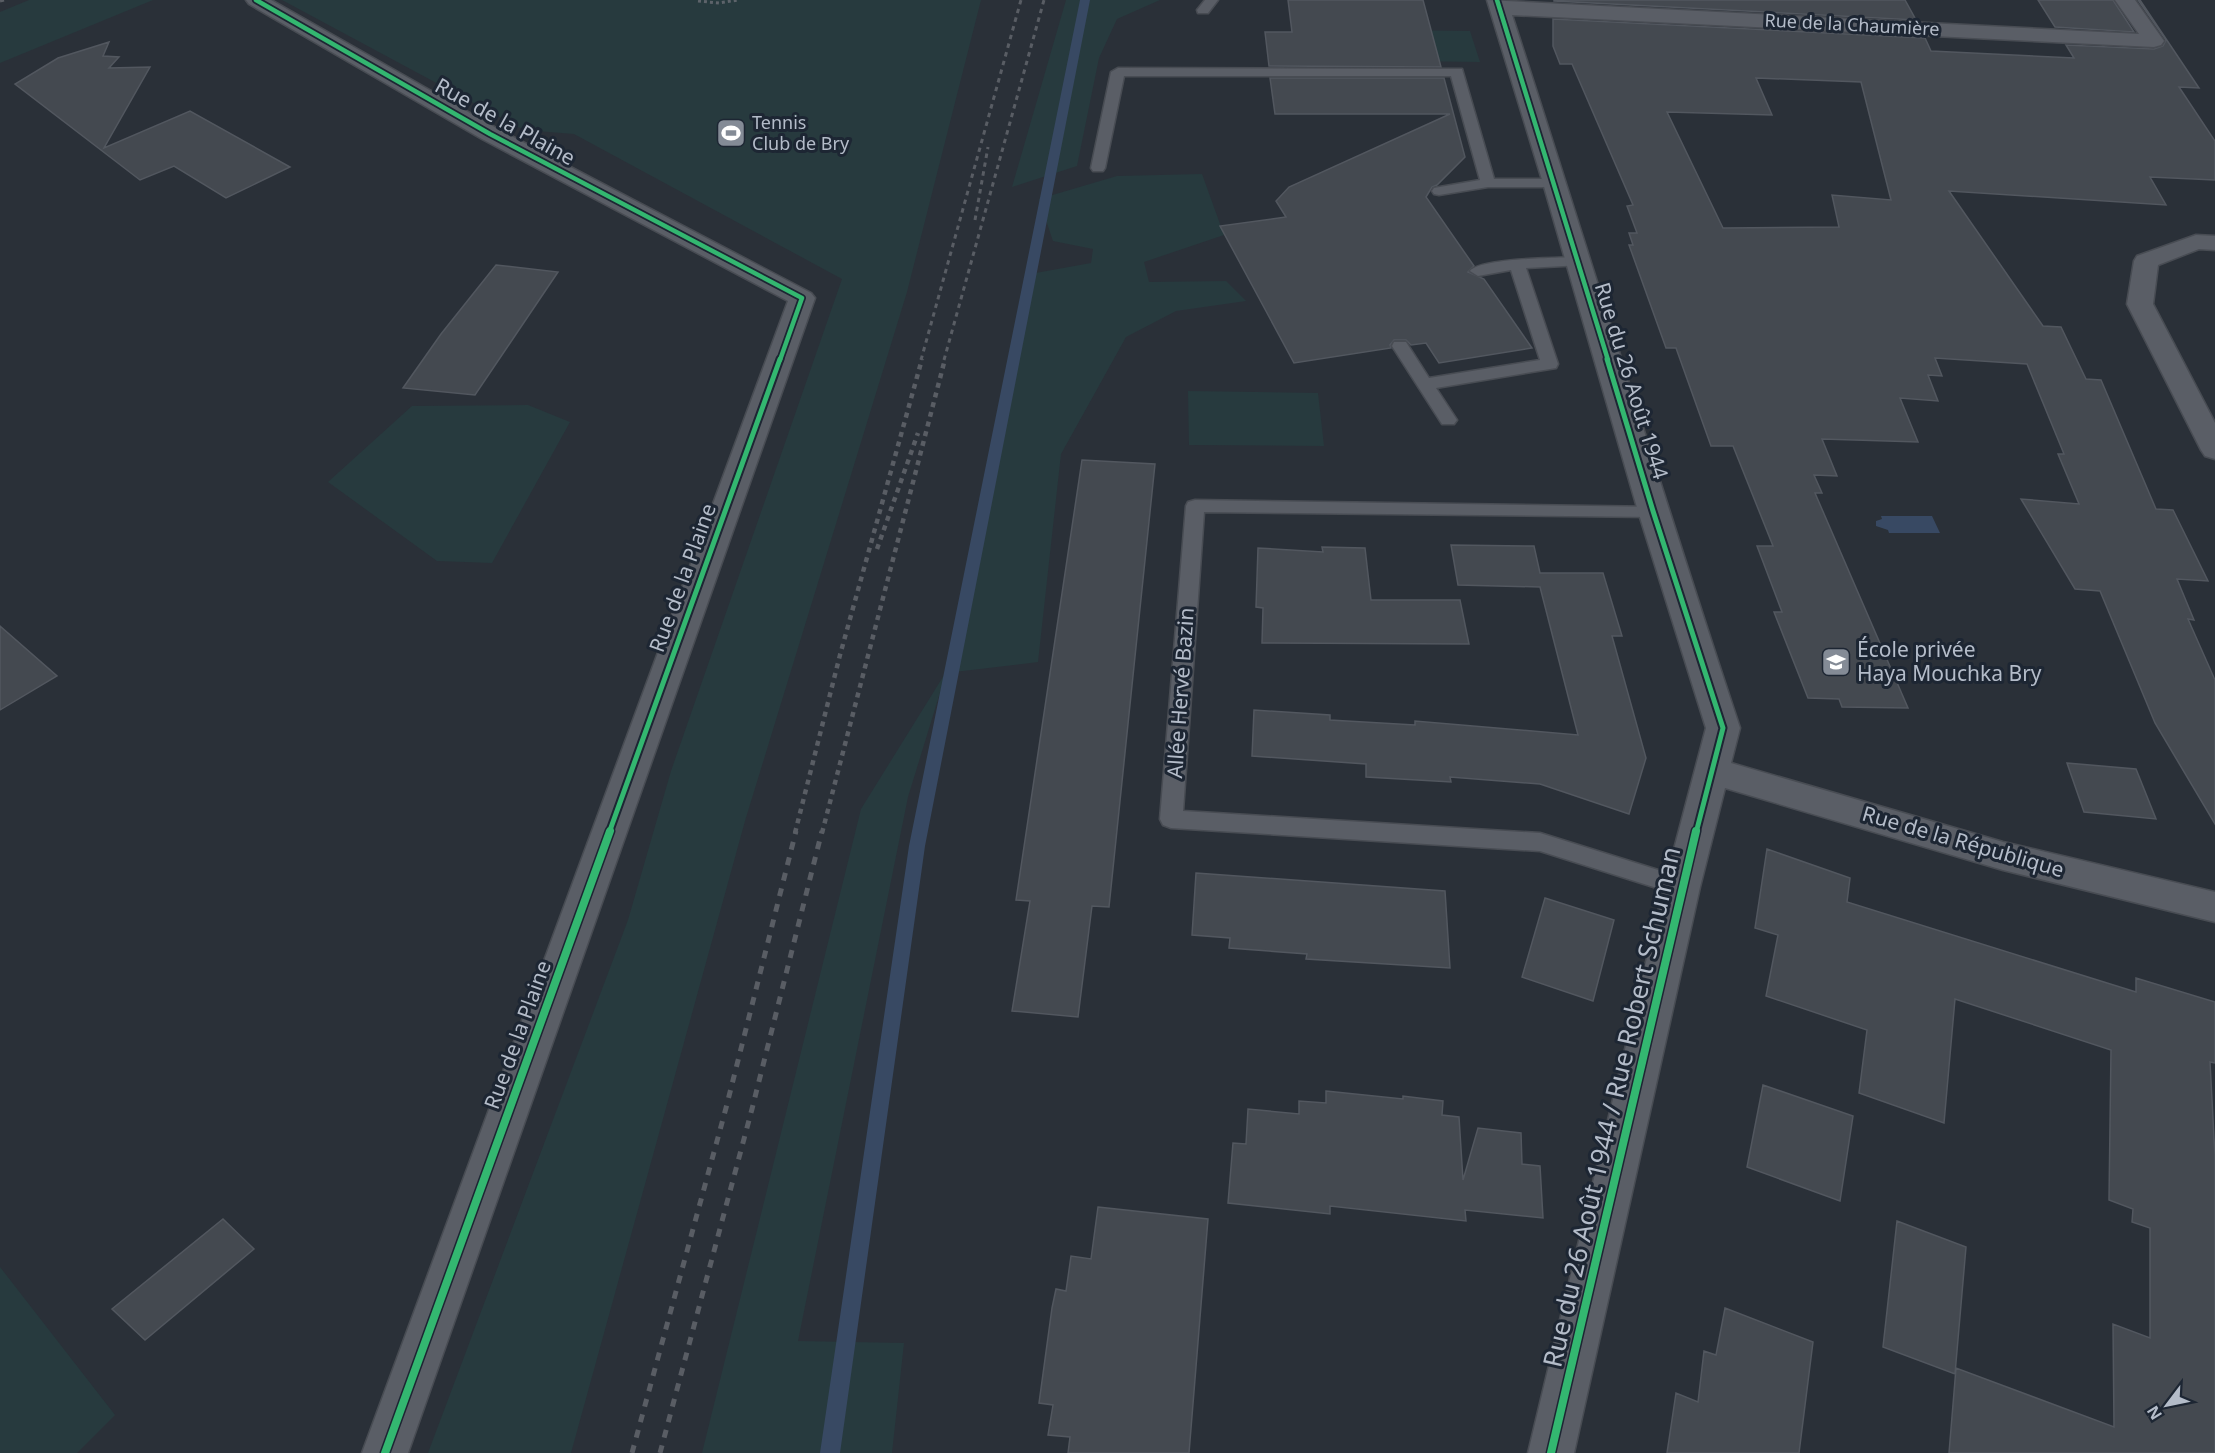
<svg xmlns="http://www.w3.org/2000/svg" width="2215" height="1453" viewBox="0 0 2215 1453" font-family="'Noto Sans',sans-serif">
  <style>
    .green { fill: #273a3e }
    .water { fill: #384963 }
    .lines { fill: none; stroke-linecap: round; stroke-linejoin: round }
    .stream { fill: #384963; fill-rule: evenodd }
    .building { fill: #444950; stroke: #52575f; stroke-width: 1.5; fill-rule: evenodd }
    .service-casing { stroke: #484c53; stroke-width: 3 }
    .minor-casing { stroke: #484c53; stroke-width: 3 }
    .path { stroke: #5d636a; stroke-width: 3; stroke-dasharray: 3 3; stroke-linecap: butt }
    .service { fill: #5a5e66; fill-rule: evenodd }
    .minor { fill: #5a5e66; fill-rule: evenodd }
    .rail-far2 { stroke: #595d64; stroke-width: 3; stroke-dasharray: 4.5 4.5; stroke-linecap: butt }
    .rail-far1 { stroke: #595d64; stroke-width: 4.5; stroke-dasharray: 5 5; stroke-linecap: butt }
    .rail { stroke: #595d64; stroke-width: 5; stroke-dasharray: 8 8; stroke-linecap: butt }
    .cycleway-far2-casing { stroke: #1d2633; stroke-width: 8 }
    .cycleway-far1-casing { stroke: #1d2633; stroke-width: 9 }
    .cycleway-casing { stroke: #1d2633; stroke-width: 11 }
    .cycleway-far2 { stroke: #33b770; stroke-width: 4.5 }
    .cycleway-far1 { stroke: #33b770; stroke-width: 5 }
    .cycleway { stroke: #33b770; stroke-width: 8 }
    .labels { text-anchor: middle; stroke-width: 6; stroke-linejoin: round; paint-order: stroke }
    .far-street-label { font-size: 18px; fill: #b4bcc9; stroke: #1d2633 }
    .far-poi-label { font-size: 18px; fill: #b4bcc9; stroke: #1d2633; text-anchor: start }
    .street-label { font-size: 21px; fill: #b4bcc9; stroke: #1d2633 }
    .poi-label { font-size: 21px; fill: #b4bcc9; stroke: #1d2633; text-anchor: start }
    .near-street-label { font-size: 26px; fill: #b4bcc9; stroke: #1d2633 }
  </style>
  <rect width="100%" height="100%" fill="#2a3038"/>
  <path class="green" d="M29,0H153L0,63V12Z
    M282,0H981L907,292L745,821L571,1453H428L628,920L671,771L842,279L574,134L524,130Z
    M1066,0H1160L1117,19L1099,58L1077,166L1012,187Z
    M1387,30L1470,31L1480,62L1334,60Z
    M1202,174L1224,235L1144,262L1149,282L1226,281L1246,301L1176,311L1126,337L1061,454L1038,662L946,673L908,797L798,1341L904,1343L892,1453H702L861,809L946,672L1030,274L1091,263L1093,249L1053,241L1039,199L1117,176Z
    M1188,391L1318,393L1324,446L1189,445Z
    M528,405L570,422L492,563L437,561L328,482L412,406Z
    M0,1267L115,1415L77,1453H0Z"/>
  <path class="water" d="M1881,516H1932L1940,533H1889L1888,530L1876,526V521L1882,519Z"/>
  <g class="lines">
    <path class="stream" d="M1080,0H1090L925,846L840,1453H820L909,846Z"/>
  </g>
  <path class="building" d="M1288,0H1423L1441,67L1269,66L1265,32H1292Z
    M1554,0H1905L1916,20L1554,1Z
    M2038,0H2113L2134,32L2055,27Z
    M2138,0H2140L2199,88L2179,87L2215,141V180L2150,177L2166,205L1949,191L2043,326L2061,327L2086,379L2101,380L2156,509L2173,510L2208,581L2177,579L2194,620L2188,619L2215,680V824L2155,723L2100,591L2075,589L2021,499L2079,504L2058,454H2064L2027,364L1935,358L1942,376L1928,375L1938,401L1900,398L1918,442L1822,439L1837,476L1814,475L1822,493H1815L1908,708L1842,707L1839,699L1808,698L1774,612H1782L1757,546H1773L1733,446H1711L1676,348H1666L1629,245H1633L1629,233H1637L1627,206L1633,205L1572,64H1560L1553,46V19L1925,38L1931,51L2074,58L2066,45L2154,49L2163,46L2166,40ZM1756,78L1861,82L1891,200L1832,195L1839,227L1723,228L1667,112L1772,115Z
    M109,42L103,56L119,57L109,68L150,67L104,148L190,111L290,167L226,198L174,166L140,180L15,84L58,58Z
    M1270,78H1444L1465,157L1437,185L1432,187L1426,197L1474,266L1468,272L1484,279L1532,348L1439,363L1426,343L1411,345L1406,340H1394L1390,345L1391,348L1294,363L1220,226L1286,217L1276,201L1289,187L1450,114H1275Z
    M496,265L558,272L475,395L403,388L441,334Z
    M1082,460L1155,464L1109,907L1092,906L1078,1017L1012,1011L1030,901L1016,900Z
    M1451,545L1534,546L1540,573H1603L1622,636H1612L1646,758L1629,814L1540,784L1450,777L1451,782L1366,777V764L1252,756L1254,710L1330,715V720L1415,725V721L1578,735L1540,587L1458,585Z
    M1322,547L1365,548L1371,600H1460L1469,644L1262,643L1263,608L1256,607L1258,548L1323,552Z
    M0,626L57,676L0,710Z
    M2067,763L2136,769L2156,819L2084,812Z
    M1767,849L1850,878L1847,902L2136,992V978L2215,1002V1063L2210,1062L2215,1156V1453H1949L1956,1368L2114,1427L2113,1324L2150,1338V1228L2132,1222L2133,1209L2109,1200L2111,1050L1955,999L1944,1123L1859,1093L1867,1030L1766,996L1778,935L1755,928Z
    M1196,873L1445,891L1450,968L1306,959L1307,954L1229,948L1230,938L1192,935Z
    M1545,898L1614,920L1593,1001L1522,977Z
    M1763,1085L1853,1116L1840,1201L1747,1167Z
    M1326,1091L1403,1099V1096L1443,1101L1442,1115L1459,1117L1463,1180L1478,1128L1521,1133L1522,1164L1540,1166L1543,1218L1465,1210L1466,1221L1330,1206V1214L1228,1203L1233,1143L1246,1144L1248,1109L1299,1114V1101L1326,1103Z
    M1098,1207L1208,1219L1189,1453H1068L1070,1437L1048,1435L1053,1405L1039,1403L1052,1308L1056,1289L1066,1291L1071,1256L1091,1259Z
    M223,1219L254,1249L145,1340L112,1309Z
    M1897,1221L1966,1247L1955,1374L1883,1347Z
    M1725,1308L1813,1342L1799,1453H1667L1676,1393L1698,1402L1704,1351L1716,1355Z"/>
  <g class="lines">
    <g class="service-casing">
      <path id="service" d="M1205,0H1218L1208,13H1198L1197,10Z
        M1118,68L1462,69L1494,179H1555L1562,183L1555,187H1488L1439,195L1434,194L1432,191L1434,188L1480,180L1451,76H1124L1105,168L1103,171H1093L1091,168L1111,72Z
        M1577,257L1583,259L1585,262L1583,265L1526,268L1558,364L1556,368L1436,388L1457,420L1454,424H1442L1392,346L1394,342H1406L1429,378L1540,360L1511,270L1478,276L1470,271C1481,258 1558,258 1577,257Z
        M1195,500L1660,507L1662,511L1660,515L1653,517L1204,512L1183,811L1540,833L1690,880L1693,887L1690,894L1682,896L1540,851L1171,828L1163,825L1160,819L1186,506L1188,502Z"/>
    </g>
    <g class="minor-casing">
      <path id="minor" d="M246,0H271L498,129L811,293L815,298L408,1453H362L788,301L482,139L249,4Z
        M1487,0L2139,34L2115,0H2135L2164,41L2161,45L2154,47L1512,15C1589,252 1661,491 1740,728L1731,763L2003,842L2215,892V922L2003,870L1725,788L1700,887L1574,1453H1528L1664,887L1706,728L1638,511L1543,183Z
        M2196,235L2215,236V250L2199,249L2158,265L2153,304L2215,423V459L2205,456L2201,450L2127,304L2134,261L2137,256Z"/>
    </g>
    <path class="path" d="M698,1L719,3L738,0"/>
    <use href="#service" class="service"/>
    <use href="#minor" class="minor"/>
    <path class="rail-far2" d="M0,1L4,0
      M975,220L988,147
      M921,360L1021,0
      M944,360L1044,0"/>
    <path class="rail-far1" d="M877,549L918,433
      M795,833L840,655L922,359
      M822,833L945,359"/>
    <path class="rail" d="M632,1453L726,1108L796,831
      M660,1453L752,1109L822,831"/>
    <g class="cycleway-far2-casing">
      <path id="cycleway-far2" d="M256,0L490,134L802,298L780,360
        M1497,0L1608,360"/>
    </g>
    <g class="cycleway-far1-casing">
      <path id="cycleway-far1" d="M1607,359L1653,511L1723,728L1696,833
        M609,833L780,359"/>
    </g>
    <g class="cycleway-casing">
      <path id="cycleway" d="M385,1453L610,831
        M1551,1453L1696,831"/>
    </g>
    <use href="#cycleway-far2" class="cycleway-far2"/>
    <use href="#cycleway-far1" class="cycleway-far1"/>
    <use href="#cycleway" class="cycleway"/>
  </g>
  <defs>
    <g id="stadium-square" transform="scale(1.5)"><rect x="-9" y="-9" width="18" height="18" rx="4" fill="#848b96" stroke="#1d2633"/><path d="M0-5a6.5 5 0 1 0 0 10a6.5 5 0 1 0 0-10ZM-3.5-1.8h7v3.6h-7Z" fill="#fff"/></g>
    <g id="school-square" transform="scale(1.5)"><rect x="-9" y="-9" width="18" height="18" rx="4" fill="#848b96" stroke="#1d2633"/><path d="M0-5L7-2L0 1L-7-2ZM-4 1L0 2.5L4 1V4Q0 6-4 4Z" fill="#fff"/></g>
  </defs>
  <g fill-rule="evenodd">
    <use href="#stadium-square" x="731" y="133"/>
    <use href="#school-square" x="1836" y="662"/>
  </g>
  <g class="labels">
    <g class="far-street-label">
      <text transform="translate(1852 25) rotate(3)" y="6">Rue de la Chaumière</text>
    </g>
    <g class="far-poi-label">
      <text x="752" y="129">Tennis<tspan x="752" dy="21">Club de Bry</tspan></text>
    </g>
    <g class="street-label">
      <text transform="translate(505 122) rotate(29)" y="7">Rue de la Plaine</text>
      <text transform="translate(1631 381) rotate(73)" y="7">Rue du 26 Août 1944</text>
      <text transform="translate(683 578) rotate(-70)" y="7">Rue de la Plaine</text>
      <text transform="translate(1181 693) rotate(-86)" y="7">Allée Hervé Bazin</text>
      <text transform="translate(1963 842) rotate(16)" y="7">Rue de la République</text>
      <text transform="translate(518 1035) rotate(-70)" y="7">Rue de la Plaine</text>
    </g>
    <g class="poi-label">
      <text x="1857" y="657">École privée<tspan x="1857" dy="24">Haya Mouchka Bry</tspan></text>
    </g>
    <g class="near-street-label">
      <text transform="translate(1612 1107) rotate(-77)" y="9">Rue du 26 Août 1944 / Rue Robert Schuman</text>
    </g>
  </g>
  <g transform="translate(2167 1405) rotate(238)" stroke="#1d2633" stroke-width="4.5" paint-order="stroke">
  <path d="M0-4.5L10 22L0 15L-10 22Z" fill="#b4bcc9"/>
  <text y="-9" font-size="16" font-weight="bold" text-anchor="middle" fill="#b4bcc9">N</text>
  </g>
</svg>
